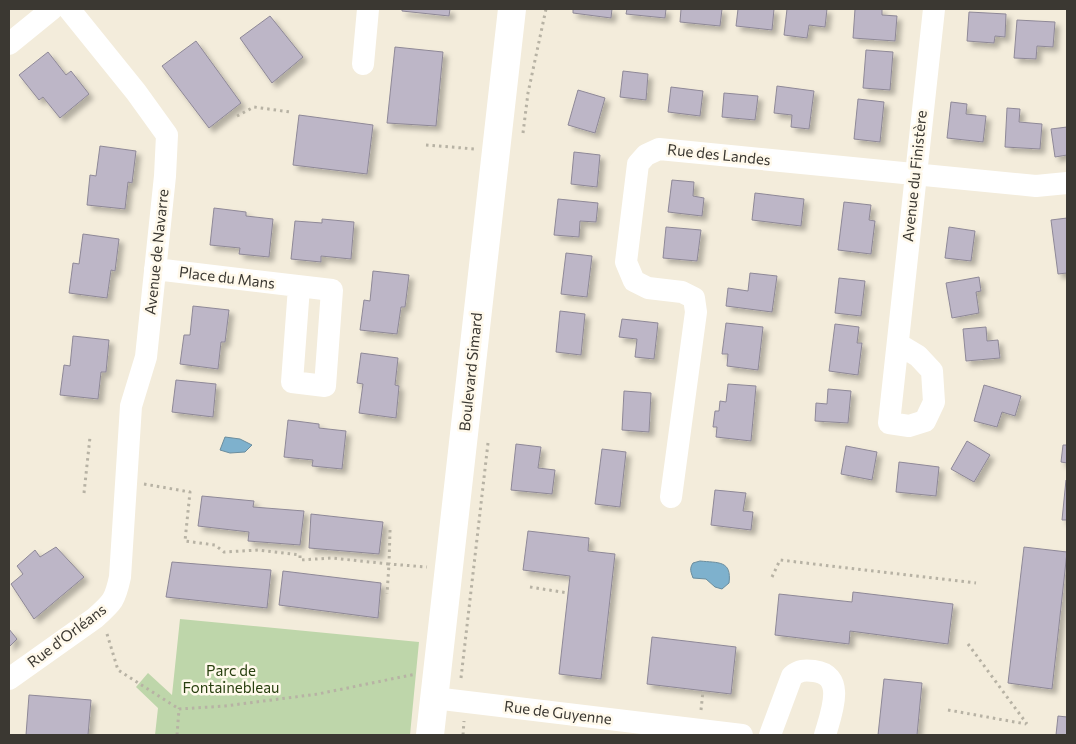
<svg xmlns="http://www.w3.org/2000/svg" width="1076" height="744" viewBox="0 0 1076 744" font-family="Commissioner,sans-serif">
  <style>
    .green { fill: #bed6aa }
    .water { fill: #7eb1cd; stroke: #6a8d9e }
    .building { fill: #bdb6c7; stroke: #8e8897; filter: url(#shadow) }
    .lines { fill: none; stroke-linecap: round; stroke-linejoin: round }
    .path { stroke: #b7b2a4; stroke-width: 3; stroke-dasharray: 2.5 4; stroke-linecap: butt }
    .minor { stroke: #fff; stroke-width: 22 }
    .major { stroke: #fff; stroke-width: 28 }
    .labels { text-anchor: middle; stroke-width: 5; stroke-linejoin: round; paint-order: stroke }
    .street-label { font-size: 15px; fill: #3b3832; stroke: #fff9eb }
    .park-label { font-size: 15px; fill: #283f0f; stroke: #fff9eb }
  </style>
  <defs>
    <filter id="shadow"><feDropShadow dx="4.5" dy="4.5" stdDeviation="2.5" flood-color="#0004"/></filter>
  </defs>
  <rect width="100%" height="100%" fill="#f3ecdb"/>
  <path class="green" d="M180,619L419,642L410,735H155L158,708L136,687L148,673L172,695Z"/>
  <path class="water" d="M225,437L240,439L252,445L245,452L230,453L220,450Z
    M700,561C718,563 732,560 729,583L722,589L715,587L706,579L693,578C691,572 689,569 693,563Z"/>
  <path class="building" d="M402,9H450L449,16L402,11Z
    M573,9H612L611,18L573,13Z
    M627,9H666L665,18L626,14Z
    M681,9H722L720,26L680,22Z
    M738,9H774L772,30L736,26Z
    M787,9H827L825,27L809,25L807,38L784,35Z
    M855,9H882V15L897,16L895,41L853,38Z
    M969,12L1006,14L1005,37L995,36L994,43L967,41Z
    M270,16L303,57L272,83L240,38Z
    M1017,20L1055,22L1053,47L1037,46L1036,59L1014,58Z
    M196,41L241,103L209,128L162,66Z
    M395,47L443,52L436,126L387,123Z
    M866,50L893,52L890,90L863,88Z
    M48,52L66,75L71,71L89,94L60,118L43,97L39,100L19,75Z
    M623,71L648,74L646,100L620,97Z
    M777,86L814,91L809,129L791,127L792,115L774,113Z
    M671,87L703,91L700,116L668,112Z
    M578,90L605,98L595,133L568,125Z
    M724,93L758,96L755,120L722,117Z
    M858,99L884,102L880,142L854,139Z
    M951,102L967,104L966,114L986,116L983,142L947,138Z
    M1007,108L1020,109L1019,122L1042,124L1040,149L1005,147Z
    M299,115L373,125L367,174L293,165Z
    M1067,127V155L1055,157L1051,129Z
    M100,146L136,151L132,183L128,182L125,209L87,205L90,175L96,176Z
    M574,152L600,155L597,187L571,184Z
    M672,180L694,182L693,196L704,198L702,216L668,212Z
    M755,193L804,199L801,226L752,220Z
    M558,199L598,203L596,222L580,221L579,237L554,235Z
    M844,202L871,205L869,220L875,221L871,254L838,250Z
    M214,208L246,212V216L273,219L269,257L239,254L240,248L210,245Z
    M1067,218V273L1058,274L1051,220Z
    M322,219L354,222L351,259L321,256V262L291,259L295,221L322,223Z
    M666,227L701,230L697,261L663,258Z
    M949,227L975,231L971,261L945,258Z
    M83,234L119,239L115,271L111,270L107,298L69,293L73,263L79,264Z
    M566,253L592,256L587,297L561,294Z
    M373,271L409,275L405,307H401L397,334L360,330L364,300L370,301Z
    M750,273L777,276L772,312L726,306L728,288L748,291Z
    M979,277L981,291L976,292L979,313L952,318L946,283Z
    M839,278L865,281L861,316L835,313Z
    M193,306L229,310L225,342H221L218,369L180,364L184,335H190Z
    M560,311L585,314L581,355L556,352Z
    M622,319L658,323L654,359L635,357L637,339L619,337Z
    M726,323L763,327L758,370L727,366L728,354H722Z
    M835,324L859,327L857,343H862L858,375L829,371Z
    M986,327L987,341L998,340L1000,358L966,361L963,329Z
    M73,336L109,340L106,372H101L98,399L60,395L64,365L70,366Z
    M361,353L398,358L395,385L399,386L396,418L359,413L363,384L357,383Z
    M176,380L216,384L213,417L172,412Z
    M728,384L756,386L751,441L716,437L717,427H713L715,411H719L720,401L726,402Z
    M984,385L1021,396L1015,416L1002,412L997,427L974,421Z
    M828,389L851,391L848,423L815,421L816,403L827,404Z
    M624,391L651,393L649,432L622,430Z
    M288,420L319,424V428L346,431L342,469L312,466L313,460L284,457Z
    M967,441L990,455L974,482L951,469Z
    M516,444L541,447L538,468L555,470L552,494L511,490Z
    M1063,445H1067V463L1061,462Z
    M846,446L877,452L872,480L841,474Z
    M602,449L626,452L620,507L595,504Z
    M899,462L939,467L936,496L896,492Z
    M1066,480H1067V520H1062Z
    M715,490L746,493L743,511L753,512L751,530L711,525Z
    M202,496L254,501L253,507L304,511L300,545L248,541L249,532L198,526Z
    M311,514L383,522L379,554L309,548Z
    M528,531L589,538L588,551L615,554L601,679L559,674L570,576L523,570Z
    M56,547L84,577L34,619L11,584L23,574L17,566L35,550L40,557Z
    M1024,547L1067,552L1052,689L1008,683Z
    M172,562L271,570L267,608L166,597Z
    M283,571L381,583L378,618L279,605Z
    M853,592L953,604L948,644L850,631L849,644L775,635L779,594L852,602Z
    M9,629L17,639L9,647Z
    M652,637L736,647L731,694L647,684Z
    M884,679L922,683L917,735H878Z
    M29,695L91,700L88,735H26Z
    M1058,716L1067,717V735H1056Z"/>
  <g class="lines">
    <path class="path" d="M237,116L254,107L290,112
      M523,133L528,93L546,9
      M426,145L475,149
      M144,484L190,492L185,541L215,545L224,552L258,550L300,555V560L332,558L389,564L387,594
      M84,493L90,437
      M390,530L389,564L427,567
      M772,577L780,560L976,583
      M530,587L568,593
      M107,634L118,670L179,709
      M968,644L1027,724
      M461,678L488,443
      M701,710L703,691
      M948,710L1026,724
      M177,735L179,709L225,706L318,694L416,674
      M463,735L464,721"/>
    <path class="minor" d="M9,44L52,9
      M363,64L368,9
      M155,269L332,290L325,386L292,382L299,287
      M898,344L918,356L932,371L934,402L925,421L909,426L889,423L934,9
      M671,497L696,312L694,298L682,292L648,288L634,281L626,262L638,164L646,155L659,149L1036,186L1067,183
      M9,679L95,618C113,602 115,600 120,577L131,406L146,357L165,176L167,135L136,92L69,9
      M434,698L742,735
      M770,735L792,676C799,670 805,670 814,671C847,675 831,714 825,735"/>
    <path class="major" d="M430,735L512,9"/>
  </g>
  <g class="labels">
    <g class="street-label">
      <text transform="translate(719 155) rotate(6)" y="5">Rue des Landes</text>
      <text transform="translate(915 176) rotate(-84)" y="5">Avenue du Finistère</text>
      <text transform="translate(157 252) rotate(-84)" y="5">Avenue de Navarre</text>
      <text transform="translate(227 278) rotate(7)" y="5">Place du Mans</text>
      <text transform="translate(471 372) rotate(-84)" y="5">Boulevard Simard</text>
      <text transform="translate(67 636) rotate(-37)" y="5">Rue d'Orléans</text>
      <text transform="translate(558 713) rotate(7)" y="5">Rue de Guyenne</text>
    </g>
    <g class="park-label">
      <text x="231" y="676">Parc de<tspan x="231" dy="17">Fontainebleau</tspan></text>
    </g>
  </g>
  <rect width="1076" height="744" fill="none" stroke="#3b3832" stroke-width="20"/>
</svg>
